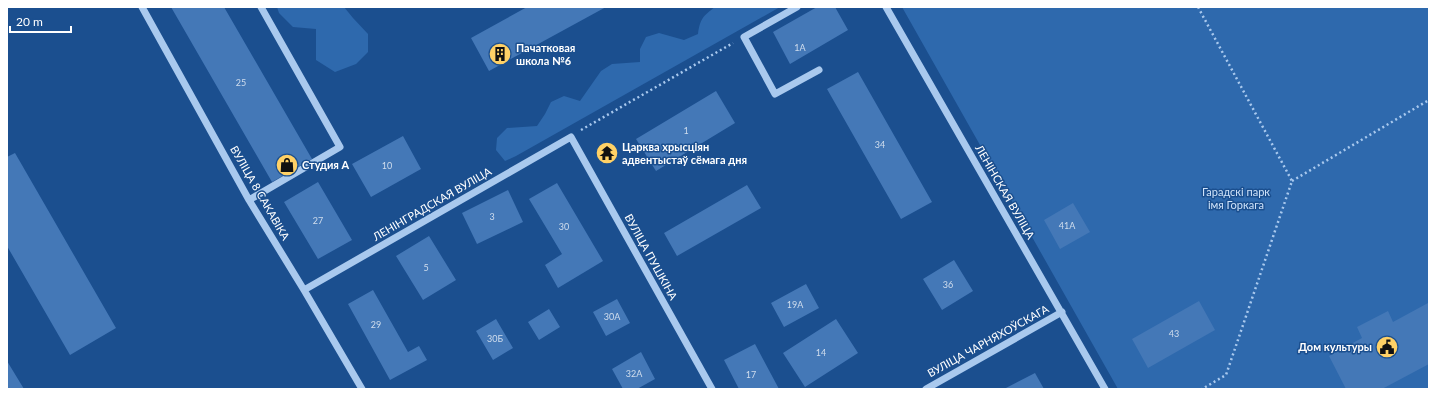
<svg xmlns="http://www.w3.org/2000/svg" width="1436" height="396" viewBox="0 0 1436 396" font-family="Lato,sans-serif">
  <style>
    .green { fill: #2e69ad }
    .building { fill: #4478b7 }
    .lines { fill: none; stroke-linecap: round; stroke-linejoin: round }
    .path { stroke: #a9c9ee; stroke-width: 2.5; stroke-dasharray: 2 3; stroke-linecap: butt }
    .minor { stroke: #a9c9ee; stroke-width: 7 }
    .labels { text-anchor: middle; stroke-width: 3; stroke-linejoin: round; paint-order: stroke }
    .number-label { font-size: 9px; fill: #d0dded }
    .poi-label { font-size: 11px; font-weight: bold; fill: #fff; stroke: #1b4f8f; text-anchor: start }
    .street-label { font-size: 11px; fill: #fff; stroke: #1b4f8f }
    .park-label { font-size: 11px; fill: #cfe3fa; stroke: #1b4f8f }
  </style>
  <rect width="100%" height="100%" fill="#1b4f8f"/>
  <path class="green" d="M277,7H344L353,18L368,34V52L356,64L335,72L316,60V29L293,27L279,13Z
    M715,7H780L516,156L505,161L496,150L497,138L507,128L537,126L545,114L551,102L564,96L580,101L601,71L612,64L640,62V49L646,37L659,33L684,40L698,34C700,19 703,16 715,7Z
    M902,7H1429V389H1118Z"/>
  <path class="building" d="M171,7H224L312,159L272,182Z
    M527,7H606L489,71L471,38Z
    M817,7H835L848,30L790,64L773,32Z
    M858,72L932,202L901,219L827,89Z
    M716,91L735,123L656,171L636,139Z
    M403,136L421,169L371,197L352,164Z
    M15,153L116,328L70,355L7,246V157Z
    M318,182L352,240L318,259L284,202Z
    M557,183L603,261L558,288L545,265L562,254L529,199Z
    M747,185L761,208L677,256L664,233Z
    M508,190L523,222L477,244L462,213Z
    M1073,203L1090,232L1060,249L1044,220Z
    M429,236L456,280L423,300L396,256Z
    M954,260L973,291L942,310L923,279Z
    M806,284L819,308L784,327L771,303Z
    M373,290L408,352L419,346L427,360L390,380L348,304Z
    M617,299L630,323L606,336L593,312Z
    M1199,301L1215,330L1148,368L1132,339Z
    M1428,303L1429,305V364L1382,389H1346L1329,356L1362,338L1357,327L1388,311L1393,322Z
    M549,309L560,327L539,340L528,322Z
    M496,319L513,348L493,360L476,331Z
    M836,319L858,353L805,387L783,353Z
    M755,344L779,389H739L724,360Z
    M641,352L655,379L637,389H623L612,369Z
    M7,361L24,389H7Z
    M1035,373L1044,389H1004Z"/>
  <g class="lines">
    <path class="path" d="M1198,7L1292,181L1226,375L1202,389
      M581,130L733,43
      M1292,181L1429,100"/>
    <path class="minor" d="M142,7L249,200L304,290L362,389
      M797,7L744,37L775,94L819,70
      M886,7L1105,389
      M249,200L340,147L261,7
      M304,290L571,137L712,389
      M926,389L1062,312"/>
  </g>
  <defs>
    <g id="building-disc" transform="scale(1.15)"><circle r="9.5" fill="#ffd166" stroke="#1b4f8f"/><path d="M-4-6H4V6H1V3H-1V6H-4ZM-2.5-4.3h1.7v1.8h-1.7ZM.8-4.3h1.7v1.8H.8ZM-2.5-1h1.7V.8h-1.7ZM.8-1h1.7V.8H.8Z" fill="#111"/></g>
    <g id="temple-disc" transform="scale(1.15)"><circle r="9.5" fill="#ffd166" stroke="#1b4f8f"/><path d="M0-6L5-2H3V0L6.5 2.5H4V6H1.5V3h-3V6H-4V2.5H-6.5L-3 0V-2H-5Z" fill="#111"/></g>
    <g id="shop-disc" transform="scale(1.15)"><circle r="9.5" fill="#ffd166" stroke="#1b4f8f"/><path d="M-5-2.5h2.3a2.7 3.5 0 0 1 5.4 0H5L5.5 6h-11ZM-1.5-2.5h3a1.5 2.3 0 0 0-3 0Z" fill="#111"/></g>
    <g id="civic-disc" transform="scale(1.15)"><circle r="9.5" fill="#ffd166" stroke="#1b4f8f"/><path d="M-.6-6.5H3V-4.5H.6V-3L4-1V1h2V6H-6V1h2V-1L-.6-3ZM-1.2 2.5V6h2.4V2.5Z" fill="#111"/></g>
  </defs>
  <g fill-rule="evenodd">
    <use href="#building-disc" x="500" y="54"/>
    <use href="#temple-disc" x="607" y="153"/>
    <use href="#shop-disc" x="287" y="165"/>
    <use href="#civic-disc" x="1387" y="347"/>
  </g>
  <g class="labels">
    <g class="number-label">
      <text x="800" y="51">1А</text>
      <text x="241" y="86">25</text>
      <text x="686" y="134">1</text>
      <text x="880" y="148">34</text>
      <text x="387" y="169">10</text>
      <text x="492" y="220">3</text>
      <text x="318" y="224">27</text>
      <text x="1067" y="229">41А</text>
      <text x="564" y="230">30</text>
      <text x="426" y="271">5</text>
      <text x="948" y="288">36</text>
      <text x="795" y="308">19А</text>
      <text x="612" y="320">30А</text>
      <text x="376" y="328">29</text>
      <text x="1174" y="337">43</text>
      <text x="495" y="342">30Б</text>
      <text x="821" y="356">14</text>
      <text x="634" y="377">32А</text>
      <text x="751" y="378">17</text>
    </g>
    <g class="poi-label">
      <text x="516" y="52">Пачатковая<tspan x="516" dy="13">школа №6</tspan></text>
      <text x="622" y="151">Царква хрысціян<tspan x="622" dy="13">адвентыстаў сёмага дня</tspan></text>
      <text x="302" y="169">Студия А</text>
      <text x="1372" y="351" text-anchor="end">Дом культуры</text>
    </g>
    <g class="street-label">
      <text transform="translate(1005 192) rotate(60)" y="4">ЛЕНІНСКАЯ ВУЛІЦА</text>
      <text transform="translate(260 193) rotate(60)" y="4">ВУЛІЦА 8 САКАВІКА</text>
      <text transform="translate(432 204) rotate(-30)" y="4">ЛЕНІНГРАДСКАЯ ВУЛІЦА</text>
      <text transform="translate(651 257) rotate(61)" y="4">ВУЛІЦА ПУШКІНА</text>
      <text transform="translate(988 341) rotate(-29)" y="4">ВУЛІЦА ЧАРНЯХОЎСКАГА</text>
    </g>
    <g class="park-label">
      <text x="1236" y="196">Гарадскі парк<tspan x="1236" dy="13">імя Горкага</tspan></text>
    </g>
  </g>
  <rect width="1436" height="396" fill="none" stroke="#ffffff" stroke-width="16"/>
  <path d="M10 26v6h61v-6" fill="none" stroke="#ffffff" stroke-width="2"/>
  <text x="16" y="26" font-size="12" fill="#ffffff" stroke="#1b4f8f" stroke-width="3" paint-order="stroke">20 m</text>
</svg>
